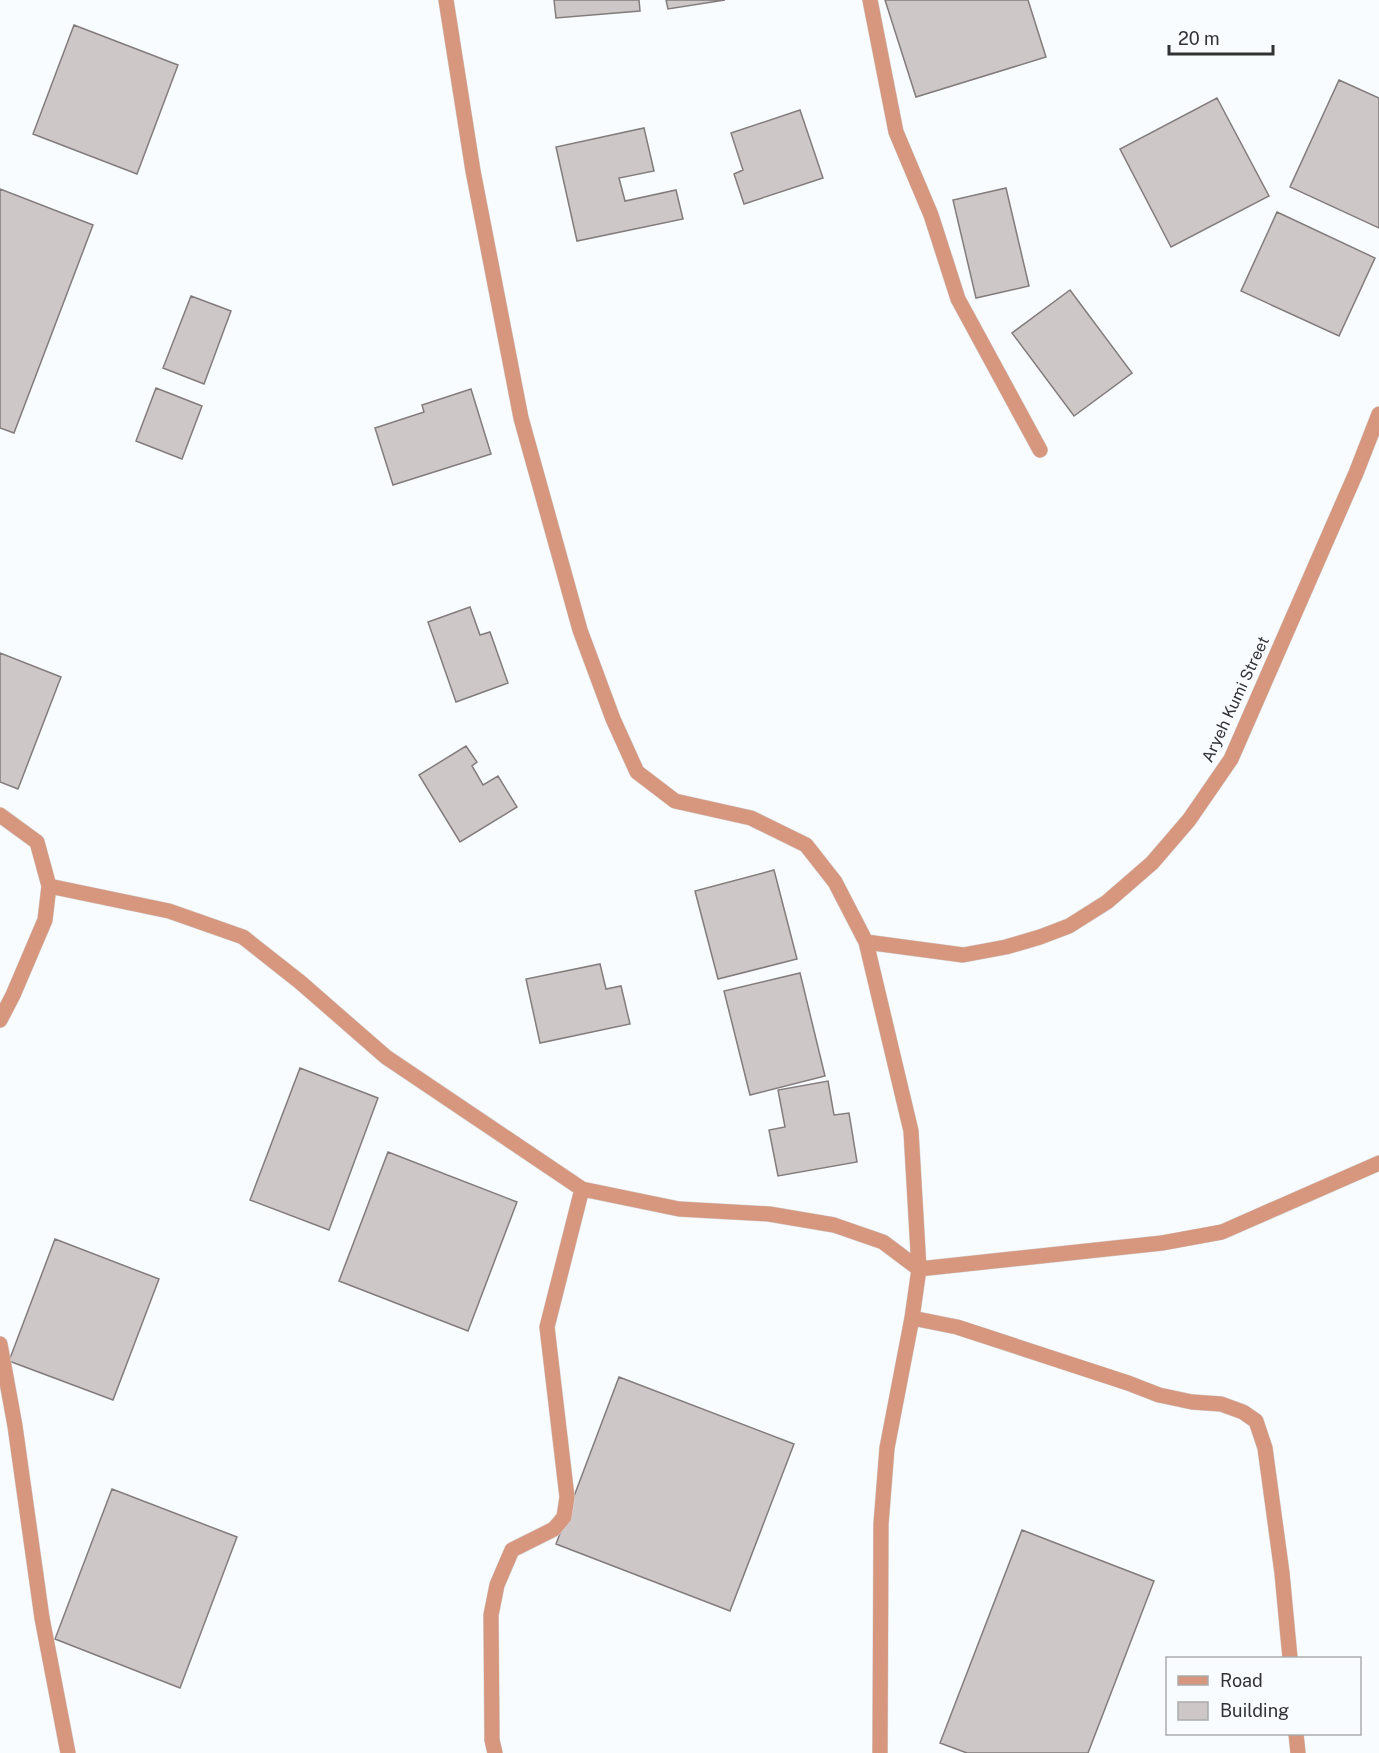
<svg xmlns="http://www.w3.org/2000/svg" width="1379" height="1753" viewBox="0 0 1379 1753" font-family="'Public Sans',sans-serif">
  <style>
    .building { fill: #cec7c7; stroke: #837c7c; stroke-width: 1.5 }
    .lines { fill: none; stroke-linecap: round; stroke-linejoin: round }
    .street-casing { stroke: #d5d8da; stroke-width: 16 }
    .street { stroke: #d7977e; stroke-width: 15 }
    .labels { text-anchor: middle; stroke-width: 5; stroke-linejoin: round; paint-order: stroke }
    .street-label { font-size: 16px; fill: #303233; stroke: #f9fcff }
  </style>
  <rect width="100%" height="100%" fill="#f9fcff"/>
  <path class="building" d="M554,0H639L640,11L556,18Z
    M666,0H725L668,9Z
    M885,0H1028L1046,57L916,97Z
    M74,25L178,65L137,174L33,134Z
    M1339,80L1379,98V228L1290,187Z
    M1217,98L1269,196L1171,247L1120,149Z
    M800,110L823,178L744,204L734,174L743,170L731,133Z
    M644,128L654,171L619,178L625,201L676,190L683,219L577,241L556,147Z
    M1006,188L1029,286L976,298L953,200Z
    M0,189L93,225L14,433L0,428Z
    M1277,212L1375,258L1339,336L1241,291Z
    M1070,290L1132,373L1074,416L1012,333Z
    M191,296L231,311L204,384L163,368Z
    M156,388L202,406L182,459L136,441Z
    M471,389L491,454L393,485L375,428L424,412L422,405Z
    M470,607L480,635L490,632L508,683L456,702L428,622Z
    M0,653L61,677L18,789L0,782Z
    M466,746L477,762L472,766L483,785L498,776L517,807L460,842L419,775Z
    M774,870L797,959L718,979L695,891Z
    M600,964L606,989L621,986L630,1024L540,1043L526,979Z
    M800,973L825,1076L750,1095L724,991Z
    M300,1068L378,1098L329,1230L250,1200Z
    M828,1081L834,1115L849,1113L857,1162L778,1176L769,1130L785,1127L778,1090Z
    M388,1152L517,1202L468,1331L339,1281Z
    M55,1239L159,1279L113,1400L9,1361Z
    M619,1377L794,1444L730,1611L556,1544Z
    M112,1489L237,1537L180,1688L55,1639Z
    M1022,1530L1154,1581L1088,1753H967L940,1743Z"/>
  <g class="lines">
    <g class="street-casing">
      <path id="street" d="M446,0L473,171L521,418L580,630L613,719L637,772L675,801L751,818L806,845L835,882L866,942L911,1131L919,1269L912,1318L887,1448L881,1524L880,1753
        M870,0L896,132L931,215L958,299L1040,450
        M0,815L37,842L49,886L45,920L13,995L0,1020
        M49,886L169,911L243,937L300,982L386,1057L582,1189
        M866,942L963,955L1006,947L1040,937L1069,926L1107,902L1152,863L1189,820L1231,759L1356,473L1379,414
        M912,1318L957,1327L1128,1383L1159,1395L1192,1402L1221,1404L1243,1412L1256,1421L1265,1448L1282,1573L1290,1658
        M0,1344L15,1426L42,1618L68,1753
        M1296,1734L1298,1753
        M495,1753L492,1740L491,1615L497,1585L512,1550L554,1529L564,1517L567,1497L547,1327L582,1189L679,1209L769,1214L834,1225L883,1242L919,1269L1162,1243L1222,1232L1379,1163"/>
    </g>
    <use href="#street" class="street"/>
  </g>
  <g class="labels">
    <g class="street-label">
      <text transform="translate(1235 699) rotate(-65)" y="6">Aryeh Kumi Street</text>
    </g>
  </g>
  <rect x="1166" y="1657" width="195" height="78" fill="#f9fcff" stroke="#a9abad" stroke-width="1.5"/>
  <rect x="1178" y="1676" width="30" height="9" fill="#d7977e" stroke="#a9abad" stroke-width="1.5"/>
  <text x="1220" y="1687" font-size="18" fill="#303233">Road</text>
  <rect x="1178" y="1702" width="30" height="18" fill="#cec7c7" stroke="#a9abad" stroke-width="1.5"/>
  <text x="1220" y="1717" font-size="18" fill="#303233">Building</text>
  <path d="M1169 45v9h104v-9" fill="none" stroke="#303233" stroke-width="3"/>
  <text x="1178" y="45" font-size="18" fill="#303233" stroke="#f9fcff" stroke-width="4.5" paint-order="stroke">20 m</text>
</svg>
